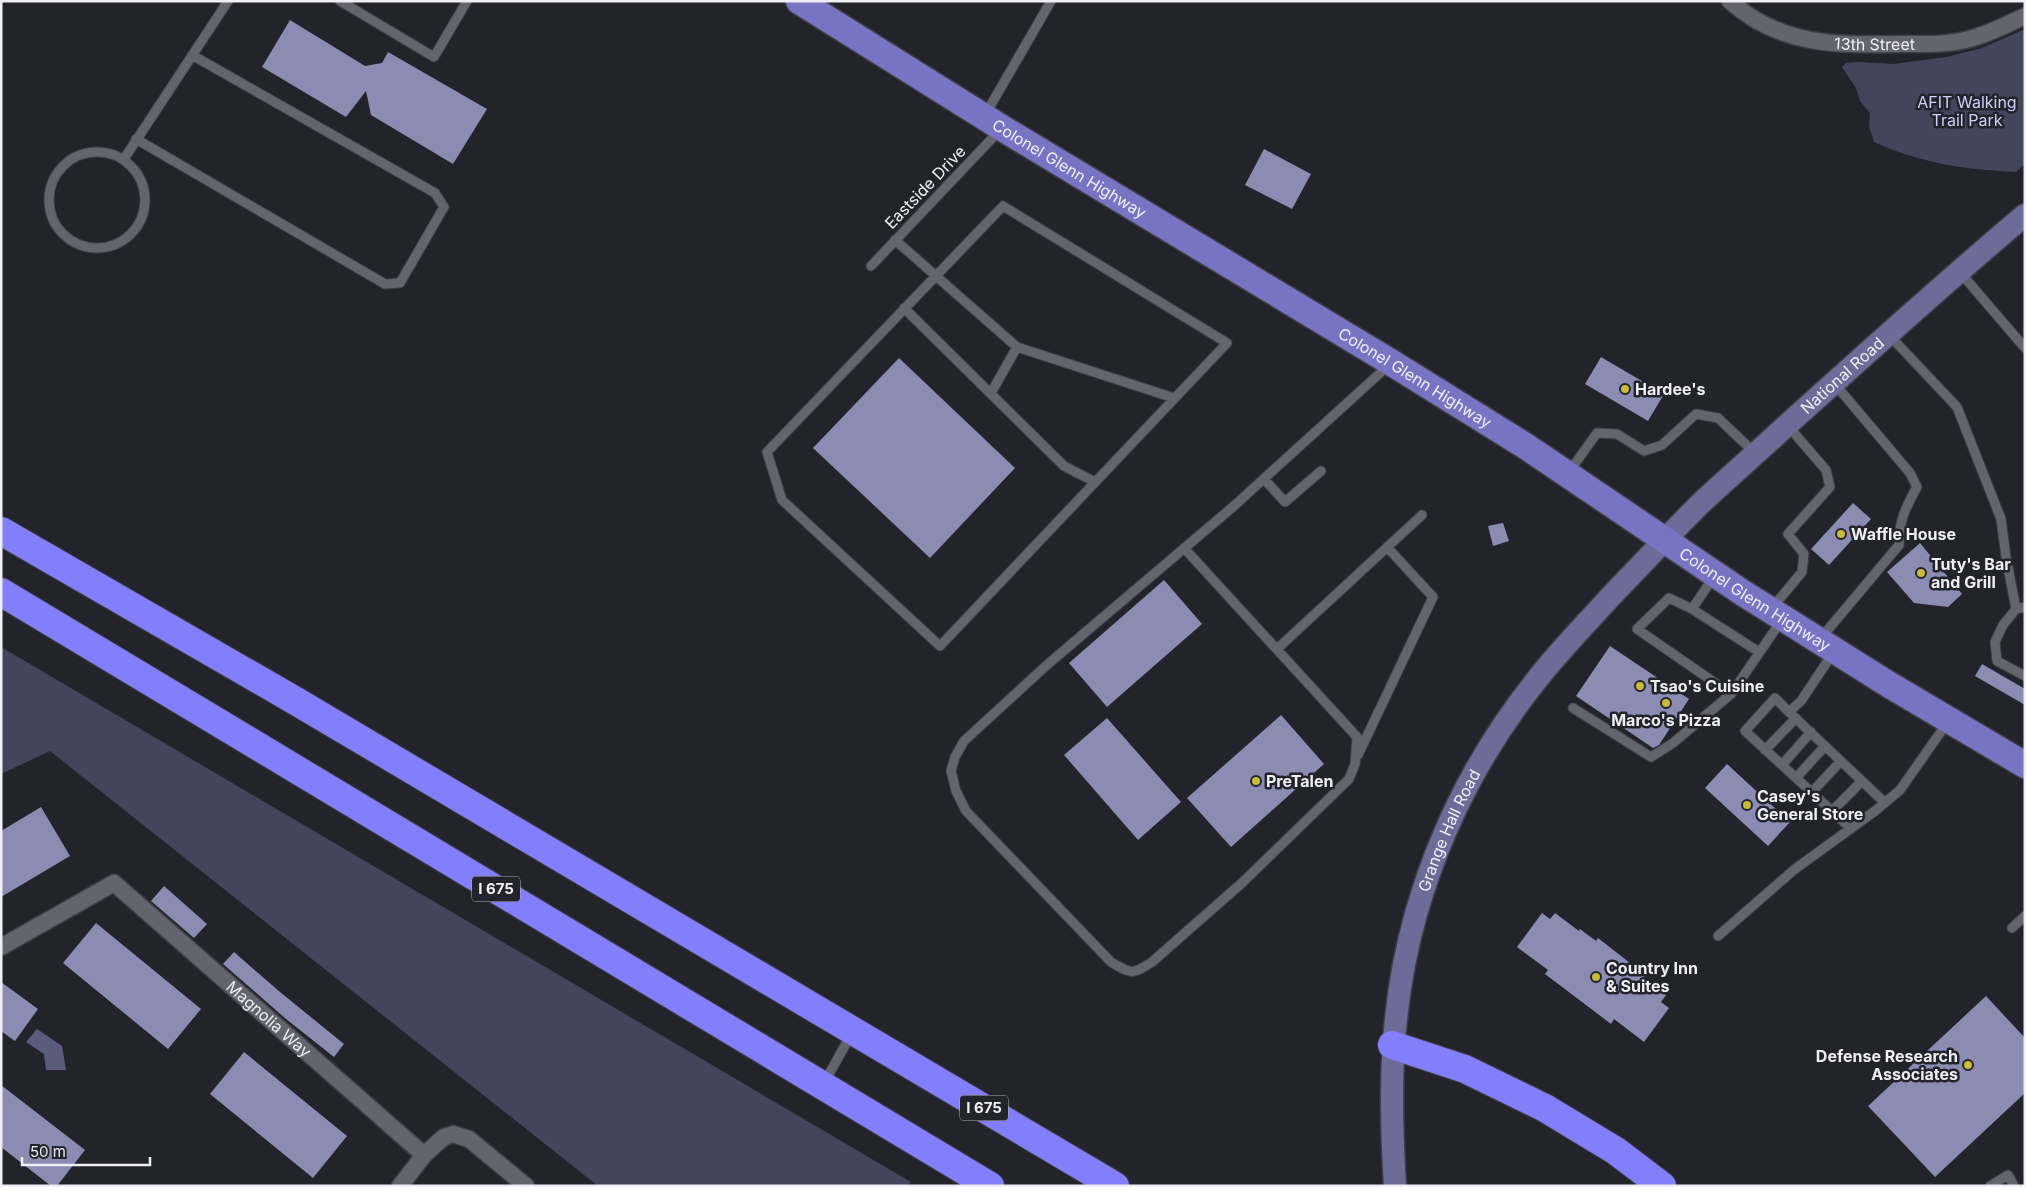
<svg xmlns="http://www.w3.org/2000/svg" width="2026" height="1187" viewBox="0 0 2026 1187" font-family="Inter,sans-serif">
  <style>
    .green { fill: #44455b }
    .water { fill: #5a5c7e }
    .building { fill: #8a8cb1 }
    .lines { fill: none; stroke-linecap: round; stroke-linejoin: round }
    .lane-casing { stroke: #3e3f46; stroke-width: 11 }
    .street-casing { stroke: #3e3f46; stroke-width: 19 }
    .secondary-casing { stroke: #3e3f46; stroke-width: 25 }
    .primary-casing { stroke: #3e3f46; stroke-width: 29 }
    .highway-casing { stroke: #3e3f46; stroke-width: 30 }
    .lane { stroke: #64646e; stroke-width: 9 }
    .street { stroke: #64646e; stroke-width: 16 }
    .secondary { stroke: #6d6c98; stroke-width: 22 }
    .primary { stroke: #7774c3; stroke-width: 26 }
    .highway { stroke: #837ffb; stroke-width: 28 }
    .poi-dot { fill: #caba39; stroke: #23232c; stroke-width: 2 }
    .labels { text-anchor: middle; stroke-width: 5; stroke-linejoin: round; paint-order: stroke }
    .shield { fill: #23232c; stroke: #b2b2b9; stroke-width: 1 }
    .shield-label { font-size: 15px; font-weight: bold; fill: #efeff5 }
    .street-label { font-size: 16px; fill: #efeff5; stroke: #23232c }
    .park-label { font-size: 16px; fill: #cfd2f7; stroke: #23232c }
    .poi-label { font-size: 16px; font-weight: bold; fill: #efeff5; stroke: #23232c; text-anchor: start }
  </style>
  <rect width="100%" height="100%" fill="#23232c"/>
  <path class="green" d="M2025,29V164L2016,172C1963,169 1923,164 1874,142L1869,126L1870,113L1860,101L1856,88L1842,67L1846,63L1857,62L1894,64L1946,57L1982,48Z
    M1,647L911,1182L907,1186H598L50,751L1,774Z"/>
  <path class="water" d="M37,1029L62,1046L66,1070H46L44,1054L26,1042Z"/>
  <path class="building" d="M290,20L365,66L382,63L388,52L487,109L453,164L371,115L366,91L346,117L262,67Z
    M1264,149L1311,174L1292,209L1245,185Z
    M1601,357L1664,394L1648,421L1585,384Z
    M899,358L1015,468L930,558L813,448Z
    M1853,503L1871,519L1829,565L1811,549Z
    M1503,523L1509,541L1493,546L1488,526Z
    M1920,543L1962,594L1948,607L1914,603L1887,572Z
    M1164,580L1202,624L1107,707L1069,663Z
    M1610,646L1689,699L1659,745L1653,748L1576,696Z
    M1982,664L2025,689V705L1975,676Z
    M1281,715L1324,764L1231,847L1187,798Z
    M1107,718L1181,802L1138,840L1064,755Z
    M1727,764L1790,822L1768,846L1705,788Z
    M41,807L70,856L1,897V831Z
    M164,886L207,924L194,938L151,901Z
    M1542,913L1550,919L1555,913L1579,931L1580,929L1596,941L1598,938L1630,963L1629,964L1645,976L1643,978L1666,995L1661,1002L1669,1008L1644,1042L1614,1019L1611,1024L1545,974L1548,970L1517,947Z
    M96,923L201,1009L168,1049L63,963Z
    M234,952L280,992L344,1044L334,1057L286,1019L223,964Z
    M1,982L38,1009L15,1041L1,1031Z
    M1986,996L2025,1038V1093L1935,1177L1868,1106Z
    M244,1052L347,1136L313,1178L210,1094Z
    M1,1085L85,1150L57,1186H51L1,1147Z"/>
  <g class="lines">
    <g class="lane-casing">
      <path id="lane" d="M340,1L434,57L467,1
        M985,115L1051,1
        M136,139L385,284L400,283L444,207L435,193L192,55
        M49 200a48 48 0 1 1 96 0a48 48 0 1 1-96 0Z
        M124,159L228,1
        M1003,206L1227,343L940,646L782,500L767,452Z
        M895,240L1017,347L1174,398
        M871,266L1000,130
        M1959,271L2025,348
        M904,308L1064,466L1095,482
        M1888,334L1957,407L2001,519L2006,557L2016,609
        M991,393L1017,347
        M1569,472L1597,433L1617,434L1644,451L1662,445L1696,414L1718,418L1756,454
        M1264,479L1285,502L1321,471
        M1184,548L1357,737L1355,764L1349,779L1243,882L1152,962C1132,975 1131,974 1111,962L966,811L956,791L951,771L955,757L964,741L1048,664L1235,505L1390,364
        M1715,575L1692,609L1669,598L1637,629L1731,694L1781,621
        M2025,607L2016,609L2003,625L1995,642L1997,661L2025,676
        M1772,608L1802,572L1804,554L1788,534L1830,487L1826,470L1788,426
        M1692,609L1759,652
        M1821,638L1899,545C1899,520 1905,509 1917,487L1910,473L1834,383
        M1277,649L1422,515
        M1573,708L1651,757L1673,743L1731,694
        M1789,712L1775,698L1745,731L1832,811L1862,781L1789,712L1801,701L1833,653
        M1765,750L1796,718
        M1358,755L1433,597L1387,547
        M1782,765L1811,732
        M1796,778L1825,746
        M1862,781L1885,803
        M1812,792L1841,761
        M1832,811L1851,829
        M2012,928L2025,916
        M1718,936L1795,869L1875,811L1900,790L1947,723
        M824,1083L852,1033
        M1990,1186L2008,1175L2014,1186"/>
    </g>
    <g class="street-casing">
      <g id="street">
        <path id="s1" d="M1730,1C1781,47 1839,45 1903,44C1928,44 1955,45 1979,36C1995,31 2010,23 2025,16"/>
        <path id="s2" d="M1,947L114,883L424,1155L400,1186"/>
        <path d="M424,1155L444,1137L453,1134L469,1139L526,1186"/>
      </g>
    </g>
    <g class="secondary-casing">
      <g id="secondary">
        <path id="s3" d="M1395,1186C1389,1092 1390,1005 1416,914C1440,830 1481,750 1535,682C1559,651 1586,624 1612,595C1642,564 1671,533 1701,503C1729,477 1759,451 1787,425C1866,354 1944,283 2025,215"/>
      </g>
    </g>
    <g class="primary-casing">
      <g id="primary">
        <path id="s4" d="M799,1L1002,128L1392,363L1527,447L1743,593L1888,684L2025,765"/>
      </g>
    </g>
    <g class="highway-casing">
      <path id="highway" d="M1,531L294,700L1115,1186
        M1,592L990,1186
        M1392,1045L1465,1069L1545,1108L1616,1151L1662,1186"/>
    </g>
    <use href="#lane" class="lane"/>
    <use href="#street" class="street"/>
    <use href="#secondary" class="secondary"/>
    <use href="#primary" class="primary"/>
    <use href="#highway" class="highway"/>
  </g>
  <g class="poi-dot">
    <circle cx="1625" cy="389" r="5"/>
    <circle cx="1841" cy="534" r="5"/>
    <circle cx="1921" cy="573" r="5"/>
    <circle cx="1640" cy="686" r="5"/>
    <circle cx="1666" cy="703" r="5"/>
    <circle cx="1256" cy="781" r="5"/>
    <circle cx="1747" cy="805" r="5"/>
    <circle cx="1596" cy="977" r="5"/>
    <circle cx="1968" cy="1065" r="5"/>
  </g>
  <g class="labels">
    <g class="shield">
      <rect x="472" y="876.5" width="48" height="25" rx="4"/>
      <rect x="960" y="1095.5" width="48" height="25" rx="4"/>
    </g>
    <g class="shield-label">
      <text x="496" y="894">I 675</text>
      <text x="984" y="1113">I 675</text>
    </g>
    <g class="street-label">
      <text dy="6" stroke="none"><textPath href="#s1" startOffset="155">13th Street</textPath></text>
      <text dy="6" stroke="none"><textPath href="#s4" startOffset="318">Colonel Glenn Highway</textPath></text>
      <text transform="translate(925 187) rotate(-46)" y="6">Eastside Drive</text>
      <text dy="6" stroke="none"><textPath href="#s3" startOffset="971">National Road</textPath></text>
      <text dy="6" stroke="none"><textPath href="#s4" startOffset="722">Colonel Glenn Highway</textPath></text>
      <text dy="6" stroke="none"><textPath href="#s4" startOffset="1128">Colonel Glenn Highway</textPath></text>
      <text dy="6" stroke="none"><textPath href="#s3" startOffset="364">Grange Hall Road</textPath></text>
      <text dy="6" stroke="none"><textPath href="#s2" startOffset="336">Magnolia Way</textPath></text>
    </g>
    <g class="park-label">
      <text x="1967" y="108">AFIT Walking<tspan x="1967" dy="18">Trail Park</tspan></text>
    </g>
    <g class="poi-label">
      <text x="1635" y="395">Hardee's</text>
      <text x="1851" y="540">Waffle House</text>
      <text x="1931" y="570">Tuty's Bar<tspan x="1931" dy="18">and Grill</tspan></text>
      <text x="1650" y="692">Tsao's Cuisine</text>
      <text x="1666" y="726" text-anchor="middle">Marco's Pizza</text>
      <text x="1266" y="787">PreTalen</text>
      <text x="1757" y="802">Casey's<tspan x="1757" dy="18">General Store</tspan></text>
      <text x="1606" y="974">Country Inn<tspan x="1606" dy="18">&amp; Suites</tspan></text>
      <text x="1958" y="1062" text-anchor="end">Defense Research<tspan x="1958" dy="18">Associates</tspan></text>
    </g>
  </g>
  <rect width="2026" height="1187" fill="none" stroke="#efeff5" stroke-width="5"/>
  <path d="M22 1157v8h128v-8" fill="none" stroke="#efeff5" stroke-width="2.5"/>
  <text x="30" y="1157" font-size="15" fill="#efeff5" stroke="#23232c" stroke-width="4" paint-order="stroke">50 m</text>
</svg>
